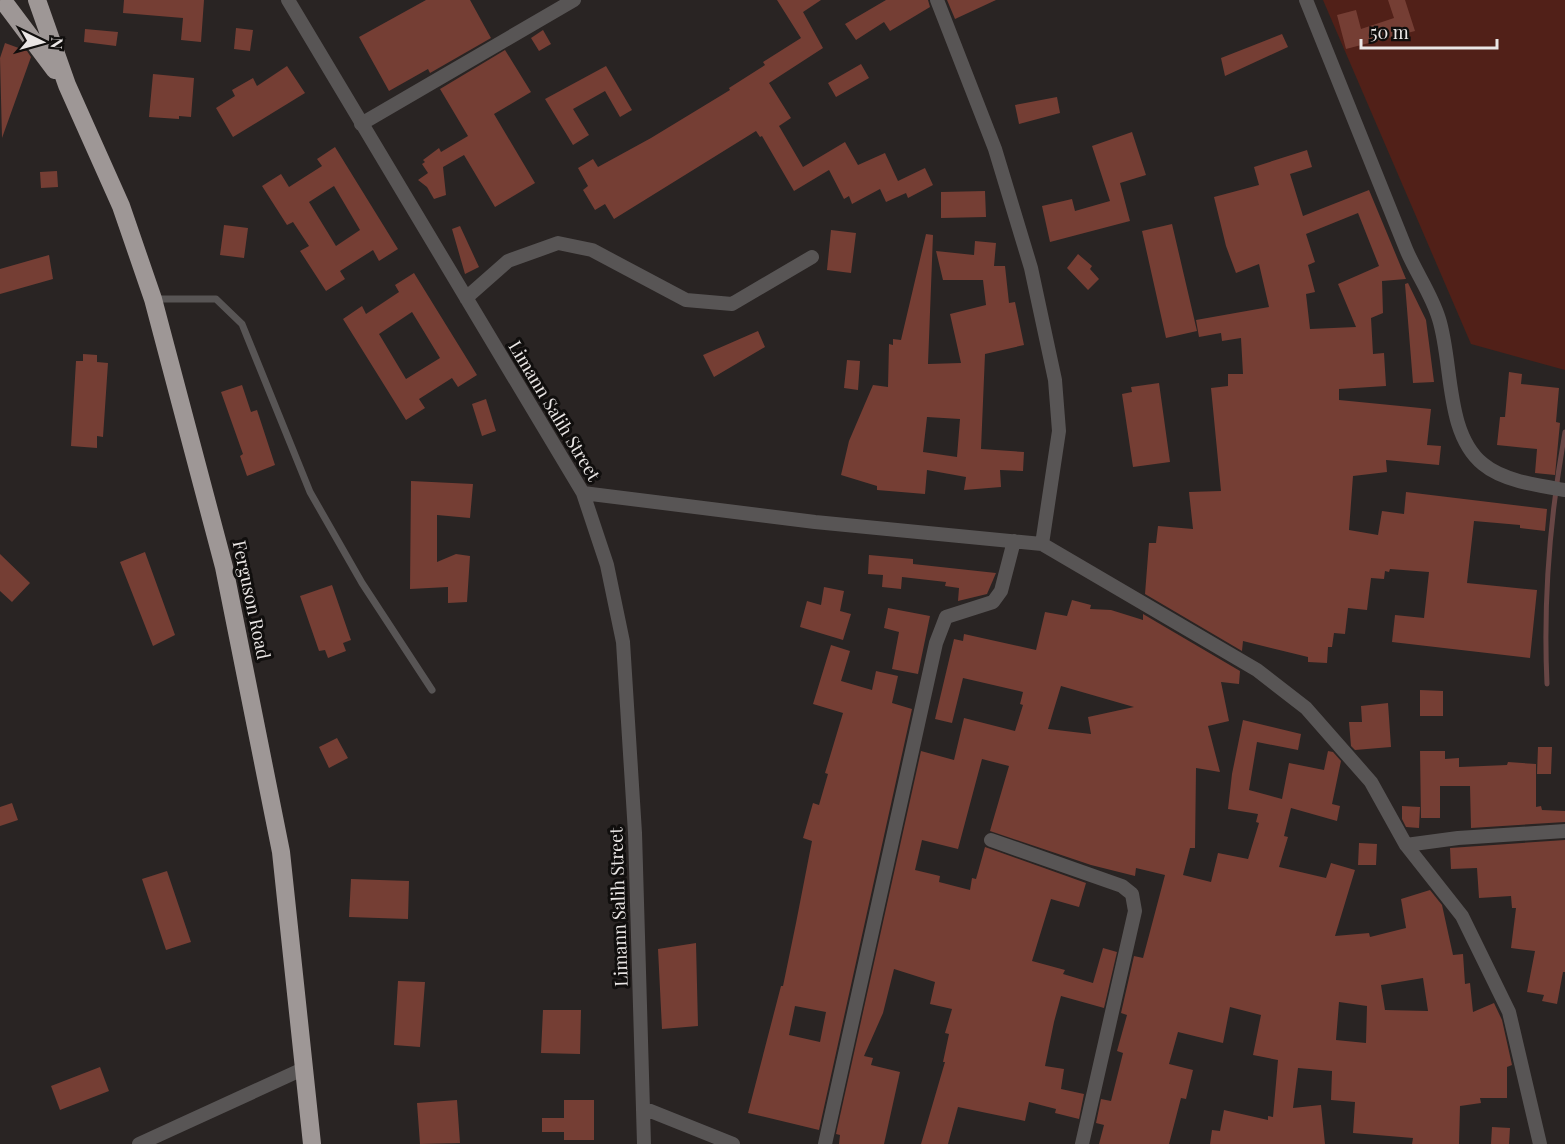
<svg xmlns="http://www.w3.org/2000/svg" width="1565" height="1144" viewBox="0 0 1565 1144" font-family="'Playfair Display',serif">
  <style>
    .green { fill: #512018 }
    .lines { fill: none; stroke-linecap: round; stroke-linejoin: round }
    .stream { stroke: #684645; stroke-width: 5 }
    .building { fill: #753e34; fill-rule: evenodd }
    .lane { stroke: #585555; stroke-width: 7 }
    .street { stroke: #585555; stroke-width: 14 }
    .highway { stroke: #9e9796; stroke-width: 18 }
    .labels { text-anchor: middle; stroke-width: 6; stroke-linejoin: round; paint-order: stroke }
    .street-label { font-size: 18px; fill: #eae6e5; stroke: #100e0d }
  </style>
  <rect width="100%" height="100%" fill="#292423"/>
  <path class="green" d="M1323,0H1565V370L1471,344Z"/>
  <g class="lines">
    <path class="stream" d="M1547,684C1543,599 1550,516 1565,432"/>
  </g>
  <path class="building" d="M124,0H204L201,42L181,40L183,18L123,13Z
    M426,0H470L491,38L430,73L428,69L389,91L359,37Z
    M777,0H821L803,12L823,48L769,83L791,118L779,126L803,167L845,142L858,165L885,153L898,181L925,168L933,185L908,198L906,193L886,202L880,189L852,204L849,196L844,199L829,170L794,191L762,136L760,137L756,131L614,219L605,204L595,210L583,190L588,186L578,168L593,159L598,167L651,138L730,90L729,88L765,65L763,62L801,38Z
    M886,0H928L930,7L890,31L884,22L856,40L845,24Z
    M947,0H996L955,19Z
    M1388,0H1405L1415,31L1346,49L1337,15L1356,10L1361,29L1394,18Z
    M236,28L253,30L250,51L234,49Z
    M85,29L118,32L116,46L84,42Z
    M543,30L551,44L539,51L531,38Z
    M1282,34L1288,47L1225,76L1221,58Z
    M5,43L27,51L31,57L2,138L0,58Z
    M505,50L531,92L494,114L535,183L495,207L464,155L443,167L446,195L434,199L427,187L418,180L428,173L422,164L425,162L423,160L439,148L441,152L468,136L440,89Z
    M861,64L869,78L836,97L828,83Z
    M287,66L305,93L233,137L216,108L235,96L232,90L253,78L257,86Z
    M606,66L632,110L620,117L605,91L573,109L589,135L573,145L545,99Z
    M153,74L194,78L191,117L179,116V119L149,117Z
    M1057,97L1060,113L1019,124L1015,105Z
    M1132,132L1146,175L1120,183L1130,221L1050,242L1042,206L1072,199L1075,211L1110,201L1092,146Z
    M335,147L398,249L379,261L373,250L340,271L345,279L326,291L300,251L309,246L293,222L287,225L262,186L281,174L289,187L322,166L317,159ZM334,186L360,230L336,246L309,202Z
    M1307,150L1312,167L1290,174L1303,216L1369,190L1406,279L1382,281L1383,313L1371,318L1373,354L1384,353L1386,386L1339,389V400L1431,409L1427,445L1441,446L1439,465L1386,460L1387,472L1353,476L1349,530L1378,535L1382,511L1404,514L1406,492L1547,509L1545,531L1520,528V525L1474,521L1467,583L1537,590L1530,658L1392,642L1395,615L1424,618L1429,572L1390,569L1389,572L1385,571L1384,579L1371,578L1367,610L1348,608L1345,634L1334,633L1332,647H1328L1327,663L1308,662V657L1243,641L1242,651L1145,594L1149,543H1156L1158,526L1193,529L1189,492L1221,491L1211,388L1228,386V374H1243L1241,338L1222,341L1221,333L1199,337L1196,320L1269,307L1259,264L1236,273L1226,246L1214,197L1259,185L1254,167ZM1358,213L1379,266L1338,284L1356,327L1310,329L1306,294L1315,292L1308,265L1315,262L1306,234Z
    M57,171L58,187L41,188L40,172Z
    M985,191L986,217L941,218V192Z
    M1172,224L1197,331L1166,338L1142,231Z
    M224,225L248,228L244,258L220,255Z
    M460,226L479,267L465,274L452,229Z
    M831,230L856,233L851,273L827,270Z
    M926,234L933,235L928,364L961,363L950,314L986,305L983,280H943L936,251L974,255L975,241L996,243L994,266H1005L1009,303L1015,302L1024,345L985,354L981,449L1024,452L1023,471L1000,470L1001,487L964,490L966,477L927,470L925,494L877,490V486L841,475L849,441L873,385L888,387L889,344L893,345V339L901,340ZM927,417L960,419L957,457L923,452Z
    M1078,254L1092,266L1090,269L1099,279L1088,290L1067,268Z
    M49,255L53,279L0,294V269Z
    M414,273L477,375L458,387L452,378L419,399L425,408L406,420L343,319L362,306L366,314L399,292L395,285ZM412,312L440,358L406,379L379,334Z
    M1408,283L1426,320L1434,382L1413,383L1405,284Z
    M758,331L765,347L714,377L703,355Z
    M83,354L97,355V362L108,363L103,437L97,436V448L71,446L76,361H83Z
    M847,360L860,361L858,390L844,388Z
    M1509,372L1522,374L1521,384L1559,388L1556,422L1560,423L1555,475L1535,473L1537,449L1497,445L1500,417H1505Z
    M1159,383L1170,462L1133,467L1122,394L1132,392L1131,387Z
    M242,385L251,412L257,410L275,465L247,476L240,456L243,454L221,392Z
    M486,399L496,431L482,436L472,404Z
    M411,481L473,484L470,518L437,515V562L456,554L470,556L467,602L448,603V587L410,589Z
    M145,552L175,635L153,646L120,562Z
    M0,554L30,583L12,602L0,591Z
    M869,555L913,559V564L996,573L987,594L958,601L959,588L945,586L946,582L902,577L901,589L882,587L883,575L868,574Z
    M332,585L351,640L343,643L346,651L328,658L325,650L319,651L300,596Z
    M824,587L844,591L840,611L851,614L843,640L800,627L807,601L821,605Z
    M1072,600L1091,605L1090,609L1111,610L1143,620V614L1240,671L1239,684L1221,682L1229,721L1208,726L1220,772L1196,768L1195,848H1190L1183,875L1211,882L1218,853L1248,859L1259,823L1256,822L1258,814L1228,809L1232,774L1243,720L1301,734L1298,750L1257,742L1249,790L1282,799L1289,763L1324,770L1328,751L1333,752L1341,761L1332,804L1340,806L1337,821L1291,808L1284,836L1288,837L1279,867L1326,878L1331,863L1355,870L1335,936L1369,933L1370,937L1406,928L1401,899L1430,890L1442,905L1453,955L1463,954L1465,984L1470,983L1473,1012L1494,1003L1502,1020L1512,1065L1507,1067V1098H1480L1481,1103L1460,1106L1459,1144H1412L1413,1138L1353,1133L1355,1102L1331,1100L1332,1071L1298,1068L1293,1108L1321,1105L1325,1144H1210L1212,1130L1220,1131L1224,1110L1268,1120V1116L1273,1117L1278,1060L1253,1055L1261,1015L1230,1007L1223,1043L1178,1032L1169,1064L1193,1070L1186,1099L1181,1098L1169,1144H1099L1104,1125L1096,1123L1101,1099L1111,1101L1123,1053L1117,1051L1127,1015L1121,1013L1134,956L1143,958L1165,875L1136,868L1135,876L1091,865L990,831L1009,766L982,759L958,849L922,840L915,870L940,876L939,882L970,890L972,878L976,879L985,847L1086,883L1079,907L1051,899L1032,961L1065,970L1063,974L1093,983L1103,948L1117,952L1104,1008L1061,996L1054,1022L1045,1066L1064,1069L1061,1089L1084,1094L1079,1119L1055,1113L1056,1109L1029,1102L1025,1121L958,1107L948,1144H921L945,1062H943L949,1034L945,1033L952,1009L930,1004L935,982L894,969L883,1013L864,1056L873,1058L871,1065L900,1072L884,1144H839L840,1135L836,1134L921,751L954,760L964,718L1015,731L1023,705L1020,704L1023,692L963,678L952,723L935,719L954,639L963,641L964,634L1036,650L1045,612L1067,616ZM1061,686L1134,707L1088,717L1091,734L1048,729ZM1423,978L1428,1011L1385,1010L1381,985ZM1339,1002L1367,1006L1366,1043L1336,1040Z
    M888,608L930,616L918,674L892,669L899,632L884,628Z
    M831,645L850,651L841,681L872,690L876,671L898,676L892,703L912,709L819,1130L748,1113L781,986H783L796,923L812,841L803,838L813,803L819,805L828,774L825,773L843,713L813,704ZM795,1006L826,1012L820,1042L789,1035Z
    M1420,690L1443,691V716H1420Z
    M1388,703L1391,747L1355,750L1351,746L1349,722H1362L1361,706Z
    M337,738L348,758L329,768L319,747Z
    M1538,747H1552L1551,774H1537Z
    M1420,751H1445V759L1459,758V767L1507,765L1508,762L1536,764V807L1541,806L1542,810L1565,811V822L1471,828L1470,786H1440V818H1421Z
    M12,803L18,820L0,826V807Z
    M1402,806L1420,807L1419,828L1406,827L1402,819Z
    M1565,840V972H1563L1557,1004L1542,1001L1544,995L1527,992L1535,951L1511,948L1516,908H1512L1511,896L1479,898L1477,868L1451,869L1450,848Z
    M1359,843L1377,844L1376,865H1358Z
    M167,871L191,942L166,950L142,879Z
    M351,879L409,881L408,919L349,917Z
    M696,943L698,1026L662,1029L658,949Z
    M398,981L425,982L420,1047L394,1045Z
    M543,1010H581L580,1054L541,1053Z
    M100,1067L109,1091L60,1110L51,1086Z
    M457,1100L460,1143L420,1144L417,1103Z
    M564,1100H594V1140H564V1132H542V1118H564Z
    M1492,1127L1510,1128L1509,1144H1491Z"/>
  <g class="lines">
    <path class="lane" d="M155,299H216L242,324L310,492L362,583L432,690"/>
    <path class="street" d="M288,0L583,493L607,565L623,642L635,833L644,1144
      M937,0L995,149L1031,268L1055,380L1059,431L1042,544
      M1306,0C1339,83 1373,166 1406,249C1416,273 1432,295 1439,319C1453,364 1445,433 1483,464C1503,481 1540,486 1565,490
      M361,124L574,0
      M466,298L508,261L558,243L592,250L686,300L732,304L812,257
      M583,493L815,522L1042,544L1257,670L1306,708L1371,782L1406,845L1462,916L1509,1012L1540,1144
      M991,840L1122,886L1132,894L1135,911L1082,1144
      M1406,845L1458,838L1565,831
      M643,1108L733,1144
      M139,1144L305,1068
      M825,1144L936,643L946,617L993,602L1001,591L1014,541"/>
    <path class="highway" d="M37,0L67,85L121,206L153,299L224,567L281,852L312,1144
      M7,6L55,70"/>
  </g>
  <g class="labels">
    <g class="street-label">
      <text transform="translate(554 411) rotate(59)" y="6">Limann Salih Street</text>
      <text transform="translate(251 600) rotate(78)" y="6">Ferguson Road</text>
      <text transform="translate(619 907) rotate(-92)" y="6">Limann Salih Street</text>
    </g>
  </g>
  <g transform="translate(42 42) rotate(95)" stroke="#100e0d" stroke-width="4.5" paint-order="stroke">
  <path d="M0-4.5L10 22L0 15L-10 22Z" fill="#eae6e5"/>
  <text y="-9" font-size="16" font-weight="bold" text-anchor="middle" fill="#eae6e5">N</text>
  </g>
  <path d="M1361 39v9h136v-9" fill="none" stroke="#eae6e5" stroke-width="3"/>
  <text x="1370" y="39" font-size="18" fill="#eae6e5" stroke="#100e0d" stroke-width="4.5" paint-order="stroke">50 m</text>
</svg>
